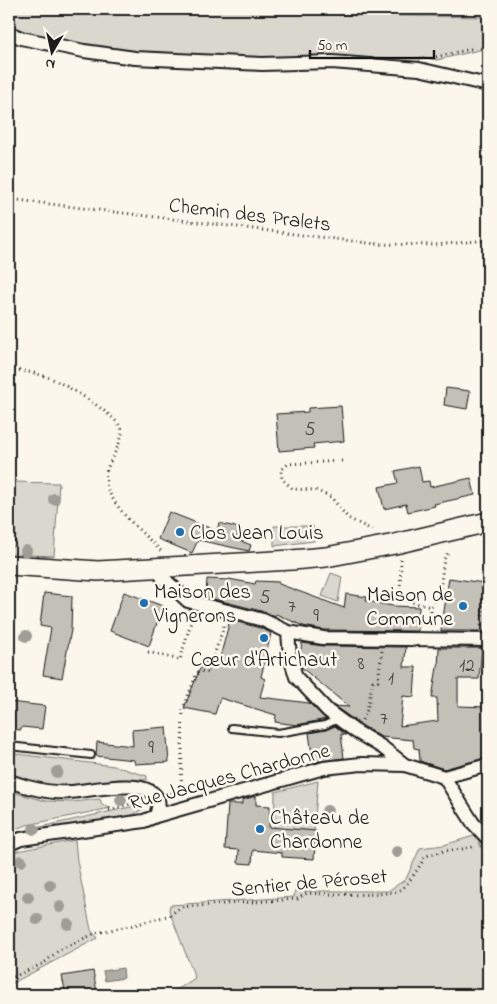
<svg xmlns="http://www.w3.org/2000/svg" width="497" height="1004" viewBox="0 0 497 1004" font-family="'Indie Flower',sans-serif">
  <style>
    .green { fill: #dad7ce; stroke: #7b7a75 }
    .water { fill: #afaca5; stroke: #74726e }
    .building { fill: #c3c0b8; stroke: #1c1c1c }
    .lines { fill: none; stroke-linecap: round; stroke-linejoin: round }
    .lane-casing { stroke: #1c1c1c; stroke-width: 10 }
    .street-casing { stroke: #1c1c1c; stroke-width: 16 }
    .secondary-casing { stroke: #1c1c1c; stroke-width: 22 }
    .path { stroke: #1c1c1c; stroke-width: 3; stroke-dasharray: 1 4; stroke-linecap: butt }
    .lane { stroke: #fbf7ec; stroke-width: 6 }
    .street { stroke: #fbf7ec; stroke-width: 12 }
    .secondary { stroke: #fbf7ec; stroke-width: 19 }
    .tree { fill: #a09d97 }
    .poi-dot { fill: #1f6fb2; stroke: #fbf7ec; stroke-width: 2 }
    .labels { text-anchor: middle; stroke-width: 5; stroke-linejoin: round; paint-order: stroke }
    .number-label { font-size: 19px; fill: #464543 }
    .street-label { font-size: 21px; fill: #1c1c1c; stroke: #fbf7ec }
    .poi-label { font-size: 21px; fill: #1c1c1c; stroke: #fbf7ec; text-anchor: start }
  </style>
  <rect width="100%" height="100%" fill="#fbf7ec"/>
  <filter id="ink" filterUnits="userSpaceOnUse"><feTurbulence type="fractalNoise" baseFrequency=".02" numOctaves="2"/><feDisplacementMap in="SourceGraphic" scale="10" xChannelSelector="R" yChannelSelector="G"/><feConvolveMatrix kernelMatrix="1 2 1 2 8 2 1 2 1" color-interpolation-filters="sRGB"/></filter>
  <g filter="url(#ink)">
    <path class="green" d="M9,9H214L348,15L488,17V48L437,60L420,57L419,69L135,58L9,33Z
      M9,482L59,483L54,556L9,554Z
      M274,526H313L314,541L274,546Z
      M331,573L342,577L338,602L322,596Z
      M9,753L114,766L147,776V780L118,779L75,787L50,786L9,773Z
      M318,781L314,831L274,828L275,792Z
      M12,792L46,801L73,802L100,799L102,805L111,808L27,825L9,831V804Z
      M144,804V808L133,815L124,817L13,836L18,832Z
      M477,835L481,848L488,851V992L436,995H169L195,978L169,910L170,905L294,897L295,891H388L406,879L420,848L444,845Z
      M75,840L77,861L91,930L98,938L9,985V857L17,851Z"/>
    <path class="water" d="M123,968L124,978L105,981L103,971Z"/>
    <path class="building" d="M446,388L470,391L467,409L444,405Z
      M341,406L344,441L313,444L314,448L279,451L276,414L308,412V408Z
      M419,466L422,482L429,481L430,487L471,478L475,495L434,504L435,506L408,512L406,504L384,509L379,487L398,483L395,471Z
      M169,512L217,531L219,523L239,528L236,539L251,545L249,551L198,540L192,553L158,539Z
      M449,578L484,583L483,591L488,592V631H441Z
      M207,579L228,580L229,579L255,584L256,581L279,582V584L344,608L346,594L367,597L366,601L393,606L419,607L418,631L324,630L303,626L276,614L275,617L265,612L206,597Z
      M124,592L163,606L149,646L110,631Z
      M44,593L72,596L71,630L62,678L43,675L51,628L40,626Z
      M230,620L260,628L271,633L261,677L265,679L260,697L309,703L326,719L297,725L275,722L276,715L220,698L215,714L184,708L203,661L218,665Z
      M302,643L323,646L406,647L404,667H416L414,697L403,696L400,726L438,721L437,698H432L437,667L438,668L439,648H482L479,679H458V706L488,707V757L444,769L420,761L419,749L414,748L413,740L381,737L360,724L334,706L349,707L302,668L299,660Z
      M9,702L45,706L42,729L22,727L21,730L9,729Z
      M335,726L346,735L341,734L344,758L313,762L309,733L326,730Z
      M166,727L169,762L135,764L134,760L96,756L97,742L133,746L132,730Z
      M256,796V805L270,806L269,827L316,831L314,859L282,857V853L253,850L252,864L238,863L239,850L225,849L228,804H242V800Z
      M93,971L97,992L77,995H66L62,976Z"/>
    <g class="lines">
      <g class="lane-casing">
        <path id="lane" d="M232,728L278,733L325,725L338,719
          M9,746L91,755"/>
      </g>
      <g class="street-casing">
        <path id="street" d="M9,33L21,38L84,51L135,58L262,64L332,62L419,69L488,85
          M165,568L162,577L188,601L263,620L288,632L323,638L488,640
          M288,632L290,657L296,677L328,711L355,731L382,747L405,765
          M444,777L473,823L488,839
          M9,781C26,787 51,794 70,792C89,791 149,776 158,800C160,805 157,811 156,816
          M9,844L21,839L144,821L156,816L324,768L361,764L405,765L444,777L488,765"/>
      </g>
      <g class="secondary-casing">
        <path id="secondary" d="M9,565L98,571L292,560L326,557L395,544L488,522"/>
      </g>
      <path class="path" d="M436,57L471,49L488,48
        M9,199L376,244L435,245L488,240
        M9,370C23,370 36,373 50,378C63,383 123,418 122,432C121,449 103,465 106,483C111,507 144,534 161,551
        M342,461L288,464L281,470L282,479L293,489L315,490L331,497L348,518L372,530
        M9,521H14L15,550
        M401,559L400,593L408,601L431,607
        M431,626V607L440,590L444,559L448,553
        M481,626L486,586L485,555
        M148,652L180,660L193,615
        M362,720L367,710L373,681H378L382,651
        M170,794H181L183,709L197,673L201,671L208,673L225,623
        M109,810L139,802
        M9,979L44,963L59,950L96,933L134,925L170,915L181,907L297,899L307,893C325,894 392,898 403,888C412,879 419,867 426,856L444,851L471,848L476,845"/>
      <use href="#lane" class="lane"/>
      <use href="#street" class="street"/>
      <use href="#secondary" class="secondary"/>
    </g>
    <g class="tree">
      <circle cx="54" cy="499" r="6"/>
      <circle cx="26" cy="551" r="6"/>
      <circle cx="26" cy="636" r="6"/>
      <circle cx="57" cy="772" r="6"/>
      <circle cx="121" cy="800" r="6"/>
      <circle cx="327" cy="811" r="6"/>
      <circle cx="34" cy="829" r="6"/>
      <circle cx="397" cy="852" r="6"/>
      <circle cx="21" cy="861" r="6"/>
      <circle cx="50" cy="885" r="6"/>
      <circle cx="28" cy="897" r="6"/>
      <circle cx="60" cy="907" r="6"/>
      <circle cx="37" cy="919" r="6"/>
      <circle cx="68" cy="924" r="6"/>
    </g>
  </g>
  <g class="poi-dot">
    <circle cx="180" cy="532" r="5"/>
    <circle cx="144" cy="603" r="5"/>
    <circle cx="463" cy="606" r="5"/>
    <circle cx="264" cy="638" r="5"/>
    <circle cx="260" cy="829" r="5"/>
  </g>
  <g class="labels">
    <g class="number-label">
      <text x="310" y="435">5</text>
      <text x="265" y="603">5</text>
      <text x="292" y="612">7</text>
      <text x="316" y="621">9</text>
      <text x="361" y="669">8</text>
      <text x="467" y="671">12</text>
      <text x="391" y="684">1</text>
      <text x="384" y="724">7</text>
      <text x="151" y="753">9</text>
    </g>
    <g class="street-label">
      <text transform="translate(250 214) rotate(7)" y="7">Chemin des Pralets</text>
      <text transform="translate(229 776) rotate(-15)" y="7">Rue Jacques Chardonne</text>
      <text transform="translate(309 882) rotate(-5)" y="7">Sentier de Péroset</text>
    </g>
    <g class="poi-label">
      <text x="190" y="539">Clos Jean Louis</text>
      <text x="154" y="598">Maison des<tspan x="154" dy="24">Vignerons</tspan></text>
      <text x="453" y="601" text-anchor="end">Maison de<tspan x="453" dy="24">Commune</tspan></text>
      <text x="264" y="666" text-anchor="middle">Cœur d'Artichaut</text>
      <text x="270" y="824">Château de<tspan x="270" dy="24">Chardonne</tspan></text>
    </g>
  </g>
  <rect width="497" height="1004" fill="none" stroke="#fbf7ec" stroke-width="30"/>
  <rect x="15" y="15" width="467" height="974" fill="none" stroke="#1c1c1c" stroke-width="2" filter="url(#ink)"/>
  <g transform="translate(52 52) rotate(189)" stroke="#fbf7ec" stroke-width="4" paint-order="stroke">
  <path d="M0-4L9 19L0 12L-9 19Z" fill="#1c1c1c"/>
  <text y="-8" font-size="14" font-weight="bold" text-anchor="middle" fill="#1c1c1c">N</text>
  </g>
  <path d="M310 50v8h124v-8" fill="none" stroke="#1c1c1c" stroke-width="2.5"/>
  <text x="317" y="50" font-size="15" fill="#1c1c1c" stroke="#fbf7ec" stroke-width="4" paint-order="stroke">50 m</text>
</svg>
